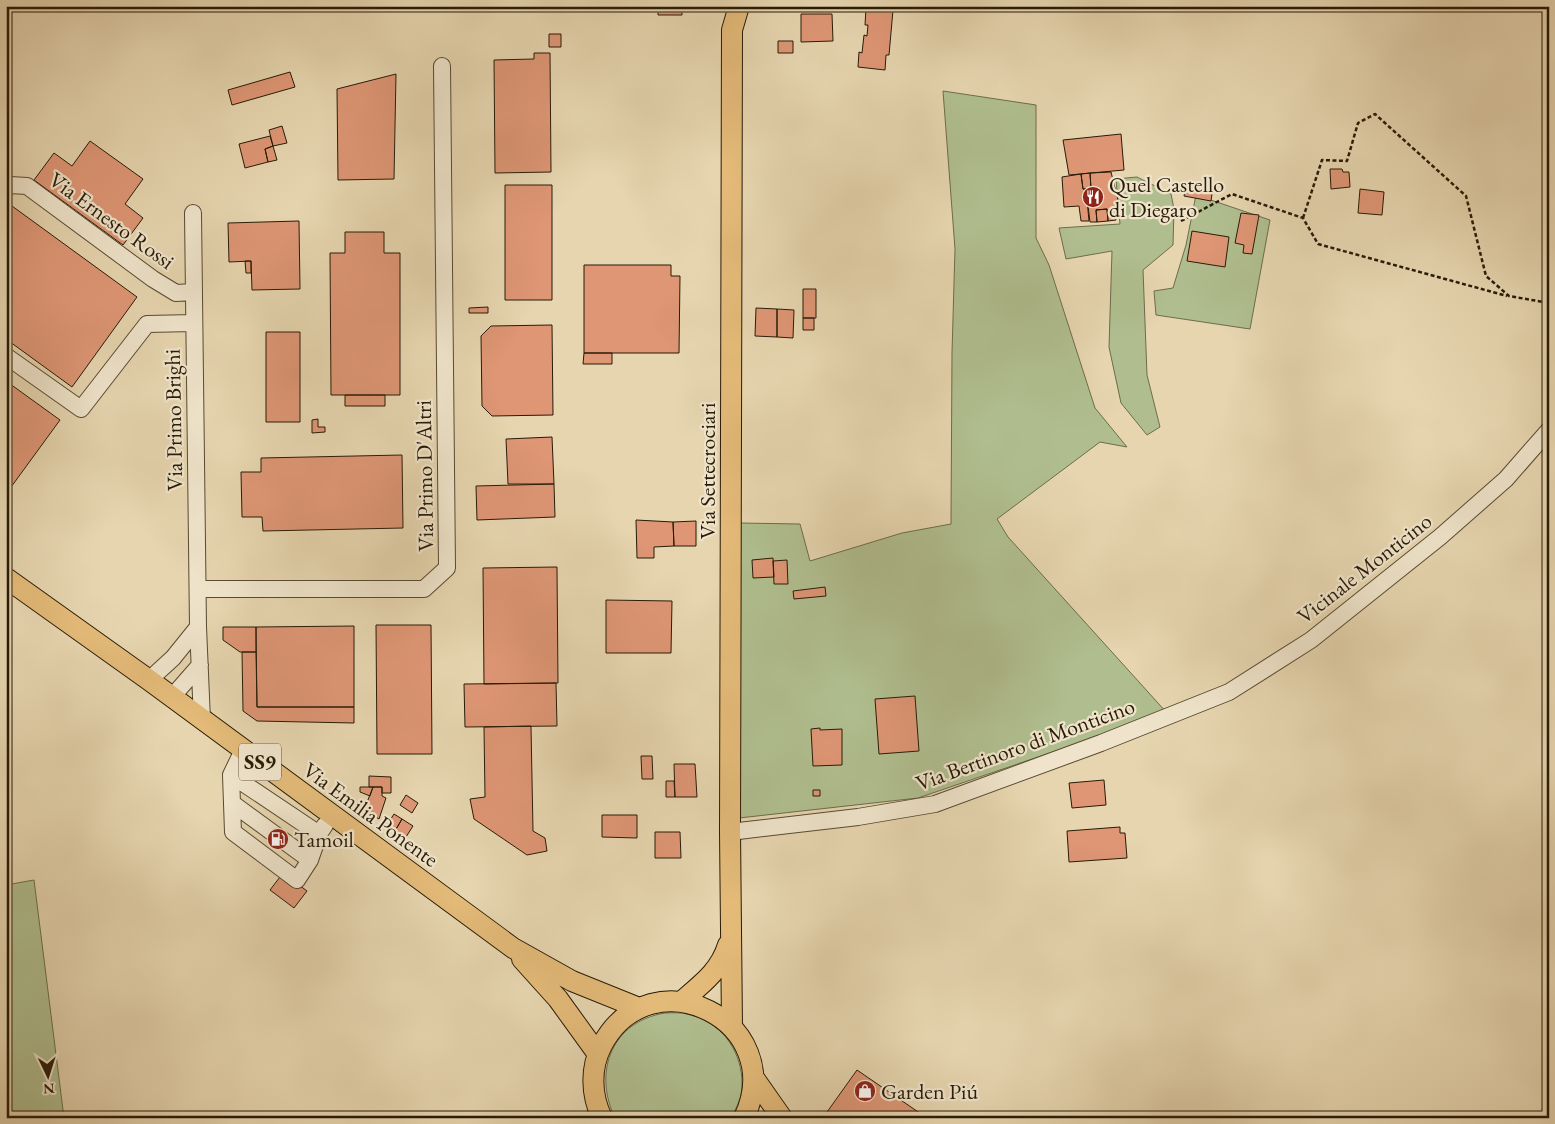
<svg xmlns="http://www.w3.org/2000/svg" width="1555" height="1124" viewBox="0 0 1555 1124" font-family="'EB Garamond',serif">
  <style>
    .green { fill: #b0be8f; stroke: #6c6c4b }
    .building { fill: #de9675; stroke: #281b07 }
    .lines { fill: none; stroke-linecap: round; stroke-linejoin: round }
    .minor-casing { stroke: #584a31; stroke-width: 18 }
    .major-casing { stroke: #281b07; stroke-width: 22 }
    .path { stroke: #281b07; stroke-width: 2.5; stroke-dasharray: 4 2.5; stroke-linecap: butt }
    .minor { stroke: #efe4cb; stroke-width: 16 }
    .major { stroke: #e3ba78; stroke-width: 20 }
    .labels { text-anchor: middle; stroke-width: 4.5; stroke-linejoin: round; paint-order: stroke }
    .shield { fill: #efe4cb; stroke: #645742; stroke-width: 1 }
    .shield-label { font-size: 21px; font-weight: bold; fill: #281b07 }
    .poi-label { font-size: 22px; fill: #281b07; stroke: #efe4cb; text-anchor: start }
    .street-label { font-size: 22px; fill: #281b07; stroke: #efe4cb }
  </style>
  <rect width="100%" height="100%" fill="#e6d5af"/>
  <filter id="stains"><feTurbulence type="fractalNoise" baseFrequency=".004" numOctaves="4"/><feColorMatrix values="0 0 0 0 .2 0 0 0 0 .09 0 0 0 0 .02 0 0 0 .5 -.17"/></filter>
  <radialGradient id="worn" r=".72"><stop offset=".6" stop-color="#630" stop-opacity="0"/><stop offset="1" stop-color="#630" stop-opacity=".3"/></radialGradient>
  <path class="green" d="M943,91L1036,105V238L1049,265L1095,408L1127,447L1100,442L997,519L1008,537L1167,713L918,798L739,818V523L800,524L810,561L902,533L951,524L952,353L955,249Z
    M1137,177L1171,194L1174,209L1173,245L1143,270L1147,375L1160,427L1147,435L1121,403L1109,347L1112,251L1066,259L1059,228L1120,224L1116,179Z
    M1196,195L1270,220L1250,329L1156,315L1154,291L1173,288L1186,245Z
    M34,880L64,1118H6V885Z
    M683,1013C690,1015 699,1017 705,1020C732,1034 746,1066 741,1095C739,1103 735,1110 732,1117L615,1118C594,1075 609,1025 660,1014C667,1012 676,1013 683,1013Z"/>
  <path class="building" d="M658,6H685H682V15H658Z
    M863,6H890V10H893L889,55H886L885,70L858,67L859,52L862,53L864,35L867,36L868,25H865L866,8Z
    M801,14H832L833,41L801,42Z
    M549,34H561V47H549Z
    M778,41H793V53H778Z
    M534,53H550L551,172L495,173L494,60L534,59Z
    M290,72L295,87L232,105L228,90Z
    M396,74L394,179L338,180L337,89Z
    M282,126L287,143L273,146L269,130Z
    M1121,134L1124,170L1069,175L1063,140Z
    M270,136L273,146L265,149L268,162L245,168L239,144Z
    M90,141L143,179L125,204L143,218L123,245L34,180L54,153L72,166Z
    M273,146L277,160L268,162L265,149Z
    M1330,169H1342L1343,172H1349L1350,187L1331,189Z
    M1111,172L1118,200L1115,201L1116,220L1108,221L1107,209L1096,210L1097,222H1090L1086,189H1091L1090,173Z
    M1090,173L1091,189H1083L1081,174Z
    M1081,174L1083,189H1086L1089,221H1081L1079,206L1064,207L1062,177Z
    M1187,182L1213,187L1211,201L1184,196Z
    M505,185H552V300H505Z
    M1360,189L1384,192L1382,215L1358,213Z
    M12,206L137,297L72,387L6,339V214Z
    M1107,209L1108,221L1097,222L1096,210Z
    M1241,213L1259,215L1252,254L1243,253L1244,245L1235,243Z
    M299,221L300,289L252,290L251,261L229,262L228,223Z
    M1192,231L1229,237L1225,267L1187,261Z
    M345,232H384V253H400V395H331L330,253H345Z
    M245,261H251V273H246Z
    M584,265H671V276H680L679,353H584Z
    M803,289H816V318H803Z
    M488,307V313H469V308Z
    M756,308L777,309V337L755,336Z
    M777,309L794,310L793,338L777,337Z
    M803,318H814V330H803Z
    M552,325L553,415L492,416L482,406L481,336L491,326Z
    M266,332H300V422H266Z
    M584,353H612V364H583Z
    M6,381L60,420L6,494Z
    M345,395H385V406H345Z
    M318,419V427H325V432L312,433V420Z
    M552,437L554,484H508L506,439Z
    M402,455L403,528L263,531L262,517H242L241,472H261V458Z
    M554,484L555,517L477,520L476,486Z
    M636,520L673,522L674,546L654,547V558H637Z
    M696,521V546H674L673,522Z
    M773,558L774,577L753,578L752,560Z
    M787,560L788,584H774L773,561Z
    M557,567L558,683L484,684L483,568Z
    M825,587L826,596L794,599L793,591Z
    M606,600L672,601L671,653H606Z
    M376,625H431L432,754H377Z
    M354,626V707H257L256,627Z
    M223,627H256V652H240L223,640Z
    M242,652H256L257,707H354V723L257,721L243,711Z
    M556,683L557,726L465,727L464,684Z
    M915,696L919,751L879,754L875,699Z
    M531,726L533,831L545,838L547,851L527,855L474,819L470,799L485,797L484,727Z
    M820,728V730L842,729V765L813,766L811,729Z
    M641,756H652L653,779H642Z
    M674,764H695L697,797H675Z
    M369,776L391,777V793H382V787H369Z
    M1104,780L1106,805L1072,808L1069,783Z
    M666,781H674L675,797H666Z
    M360,787H373L370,796L360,792Z
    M373,787H382V796L386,798L379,819L364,810Z
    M813,790H820V796H813Z
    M406,795L418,803L412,813L400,805Z
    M394,814L402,819L395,831L387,825Z
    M602,815H637V838L602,837Z
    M402,819L413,826L406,837L395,831Z
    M1120,827V833H1125L1127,858L1069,862L1067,831Z
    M655,832H680L681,858H655Z
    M283,873L307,891L294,908L270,890Z
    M857,1070L927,1118H835L827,1112Z"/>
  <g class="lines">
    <g class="minor-casing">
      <path id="minor" d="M6,189L10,185L27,186L153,279L176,293L194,292
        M193,213L198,627L202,720
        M6,356L81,409L147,324L194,323
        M198,589H424L447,568L442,66
        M149,680L173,658L198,627
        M172,697L200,665
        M243,750L231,775L319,834L325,825
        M231,775L233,832L297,880L310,860L319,834
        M232,803L310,860
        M730,832L858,817L935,804L1101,743L1229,692L1311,640L1440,537L1506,479L1549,430"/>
    </g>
    <g class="major-casing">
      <path id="major" d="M6,578L149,680L513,948L572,981L639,1008
        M522,959L558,999L597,1053
        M682,1001C702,984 720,971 728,945
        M732,1026L730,832L732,30L739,6
        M754,1078L782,1118
        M602,1118C591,1095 590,1068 602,1045C651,953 790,1021 744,1118"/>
    </g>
    <path class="path" d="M1303,218L1322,160L1347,161L1358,123L1375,114L1466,196L1486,276L1509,296L1549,303
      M1181,221L1232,194L1303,218L1318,244L1507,296"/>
    <use href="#minor" class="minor"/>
    <use href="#major" class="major"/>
  </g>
  <defs>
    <g id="restaurant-disc" transform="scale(1.125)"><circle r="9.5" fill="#8f2418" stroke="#efe4cb"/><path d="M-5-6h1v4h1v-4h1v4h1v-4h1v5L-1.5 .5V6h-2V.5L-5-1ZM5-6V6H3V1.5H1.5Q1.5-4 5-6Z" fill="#fff"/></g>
    <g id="fuel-disc" transform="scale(1.125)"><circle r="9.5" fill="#8f2418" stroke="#efe4cb"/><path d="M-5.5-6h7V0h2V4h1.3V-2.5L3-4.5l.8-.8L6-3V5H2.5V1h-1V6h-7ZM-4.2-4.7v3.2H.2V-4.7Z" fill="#fff"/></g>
    <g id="shop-disc" transform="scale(1.125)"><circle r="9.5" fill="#8f2418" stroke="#efe4cb"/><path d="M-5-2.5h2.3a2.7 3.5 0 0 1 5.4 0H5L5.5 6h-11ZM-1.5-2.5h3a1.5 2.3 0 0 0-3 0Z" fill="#fff"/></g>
  </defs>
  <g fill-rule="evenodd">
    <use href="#restaurant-disc" x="1093" y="197"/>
    <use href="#fuel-disc" x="278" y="839"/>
    <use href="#shop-disc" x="865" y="1091"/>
  </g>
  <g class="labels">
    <rect class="shield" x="239" y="743.5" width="42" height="37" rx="4"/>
    <g class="shield-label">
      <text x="260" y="769">SS9</text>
    </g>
    <g class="poi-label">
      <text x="1109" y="192">Quel Castello<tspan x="1109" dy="25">di Diegaro</tspan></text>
      <text x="294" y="847">Tamoil</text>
      <text x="881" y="1099">Garden Piú</text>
    </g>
    <g class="street-label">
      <text transform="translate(112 220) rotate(36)" y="8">Via Ernesto Rossi</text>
      <text transform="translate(173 420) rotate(-91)" y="8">Via Primo Brighi</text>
      <text transform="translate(707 471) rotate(-90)" y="8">Via Settecrociari</text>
      <text transform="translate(424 476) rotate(-91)" y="8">Via Primo D'Altri</text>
      <text transform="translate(1364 568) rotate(-38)" y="8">Vicinale Monticino</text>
      <text transform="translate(1025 744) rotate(-20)" y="8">Via Bertinoro di Monticino</text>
      <text transform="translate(371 814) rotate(36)" y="8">Via Emilia Ponente</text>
    </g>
  </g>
  <rect width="1555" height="1124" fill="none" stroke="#e6d5af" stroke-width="25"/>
  <rect x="8" y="8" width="1540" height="1109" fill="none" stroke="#281b07" stroke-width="2.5"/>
  <rect x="12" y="12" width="1530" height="1099" fill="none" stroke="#281b07"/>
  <g transform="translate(48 1076) rotate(176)" stroke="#efe4cb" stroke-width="4" paint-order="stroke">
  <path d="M0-4L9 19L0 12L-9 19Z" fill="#281b07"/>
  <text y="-8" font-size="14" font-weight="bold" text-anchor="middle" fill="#281b07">N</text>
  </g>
  <rect width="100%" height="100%" filter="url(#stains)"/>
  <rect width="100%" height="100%" fill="url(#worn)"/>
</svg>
